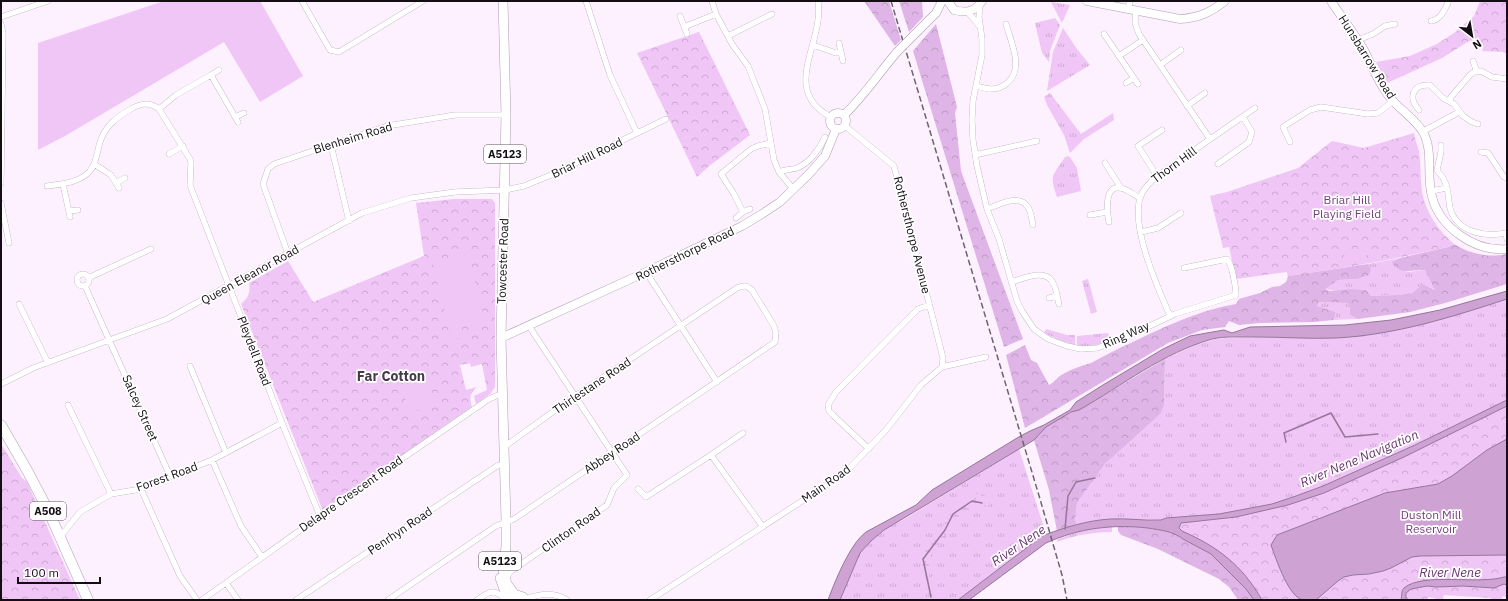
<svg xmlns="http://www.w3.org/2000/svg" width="1508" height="601" viewBox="0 0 1508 601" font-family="'IBM Plex Sans',sans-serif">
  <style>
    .grass { fill: url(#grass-tufts) }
    .forest { fill: url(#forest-crowns) }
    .wetland { fill: url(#wetland-marsh) }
    .park { fill: url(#park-crowns) }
    .garden { fill: #f0c6f6 }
    .water { fill: #cea3d4; stroke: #96769a }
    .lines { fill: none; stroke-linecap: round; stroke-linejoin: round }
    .stream { stroke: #96769a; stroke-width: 1.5 }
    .street-casing { stroke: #ae9eb0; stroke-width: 6 }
    .secondary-casing { stroke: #ae9eb0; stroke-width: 9 }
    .primary-casing { stroke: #ae9eb0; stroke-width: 10 }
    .highway-casing { stroke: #ae9eb0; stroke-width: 11 }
    .street { stroke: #fff; stroke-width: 5.5 }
    .secondary { stroke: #fff; stroke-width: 8 }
    .primary { stroke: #fff; stroke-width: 9 }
    .highway { stroke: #fff; stroke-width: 10 }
    .rail { stroke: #6d646e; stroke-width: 1.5; stroke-dasharray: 6 3; stroke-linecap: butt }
    .secondary-bridge-casing { stroke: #ae9eb0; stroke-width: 9; stroke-linecap: butt }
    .secondary-bridge { stroke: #fff; stroke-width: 8 }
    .labels { text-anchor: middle; stroke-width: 3.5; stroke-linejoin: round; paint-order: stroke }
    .shield { fill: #fff; stroke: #5a565a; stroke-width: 1 }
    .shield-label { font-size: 11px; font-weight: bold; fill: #140e14 }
    .street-label { font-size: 12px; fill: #140e14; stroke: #fff }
    .park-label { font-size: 12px; fill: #743e7c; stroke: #fff }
    .water-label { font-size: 13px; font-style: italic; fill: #693471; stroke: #fff }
    .quarter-label { font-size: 14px; font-weight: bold; fill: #473a49; stroke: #fff }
  </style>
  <defs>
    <pattern id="grass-tufts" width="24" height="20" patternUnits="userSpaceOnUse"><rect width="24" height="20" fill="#f0c6f6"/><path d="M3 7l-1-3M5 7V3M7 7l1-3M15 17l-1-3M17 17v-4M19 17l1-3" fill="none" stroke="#cda9d2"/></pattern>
    <pattern id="forest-crowns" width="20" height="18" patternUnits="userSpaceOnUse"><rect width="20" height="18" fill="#dfb4e6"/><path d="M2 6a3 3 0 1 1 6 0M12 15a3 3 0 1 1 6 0" fill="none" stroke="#be9ac4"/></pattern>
    <pattern id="wetland-marsh" width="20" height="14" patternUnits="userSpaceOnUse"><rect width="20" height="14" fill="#f0c6f6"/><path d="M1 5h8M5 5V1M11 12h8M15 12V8" fill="none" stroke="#cda9d2"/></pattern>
    <pattern id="park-crowns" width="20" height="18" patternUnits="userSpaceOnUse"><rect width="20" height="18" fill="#f0c6f6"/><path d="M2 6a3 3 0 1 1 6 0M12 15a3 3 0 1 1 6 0" fill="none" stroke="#cda9d2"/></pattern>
  </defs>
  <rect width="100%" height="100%" fill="#fdf0ff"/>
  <path class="grass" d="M1051,2L1070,5L1062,23Z
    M1055,18L1060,25L1050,51L1049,62L1042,53L1035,23Z
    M1063,28L1077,49L1090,65L1047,91L1053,52Z
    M1050,93L1081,134L1113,113L1114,120L1084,139L1070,153L1064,135L1047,105L1044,97Z
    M1068,156L1070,157L1077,168L1081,191L1057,197C1049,174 1053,176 1065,157Z
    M1400,258L1392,262L1408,272L1425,270L1436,290L1423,284L1412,293L1397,295L1371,296L1366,290C1354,289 1334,293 1324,288L1338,280L1357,279L1371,269L1368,264Z
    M1088,279L1097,312L1091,314L1082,281Z
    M1507,295V403L1343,480L1282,502L1208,517L1077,525L1075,520L1077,503L1105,464L1131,439L1164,404L1165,359L1195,345L1215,339L1240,337L1309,338L1348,332Z
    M1319,302L1347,303L1350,309V315L1358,319L1333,320L1336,312L1317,306Z
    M1046,329L1067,335H1075V345L1061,341L1044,333Z
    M1108,333L1111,341L1092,346H1077V336Z
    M1019,449L1046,534L1042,536L958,600H840L860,553L871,541L884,530L906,518Z
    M1107,526H1112V532C1096,532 1073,535 1058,542L1057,539L1078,532Z"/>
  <path class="forest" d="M864,1H889L901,40L895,46Z
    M899,1H922L923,17L909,32Z
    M936,24L957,107L955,113L961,171L1023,339L1004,347L913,51Z
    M1454,244C1471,254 1487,258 1507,254V284L1445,303L1410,312L1358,319L1350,315V309L1347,303L1319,302L1317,306L1336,312L1333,320L1314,322L1260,323L1239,325L1229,321L1225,327L1202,330L1168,343L1025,428L1006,355L1025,345L1031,360L1037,363L1049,385C1055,382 1057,377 1063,374C1072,369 1081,366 1091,363C1099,359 1107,354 1116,350C1154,332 1194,311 1236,304L1239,299L1260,293L1272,287L1280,286L1286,282L1288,276L1368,264L1371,269L1369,275L1357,279L1338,280L1325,289L1330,291L1351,289L1366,290L1371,296L1397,295L1412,293L1423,284L1435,290L1425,270C1412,269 1400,276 1392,262L1400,258L1448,247Z
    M1165,359L1164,404L1161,413L1105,464L1077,503L1075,520L1077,525L1057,531L1049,490L1034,440L1047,425L1106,394Z
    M1118,526C1136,526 1169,527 1183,539L1211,554L1246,589L1254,600H1238L1229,587L1219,579L1158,549L1121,535L1118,531Z"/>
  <path class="wetland" d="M974,494H983L988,498L989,505L987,507L976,505L959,516L949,533L931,555L928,585L922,566L927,544L942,527L957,506Z"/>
  <path class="park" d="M1480,1H1507V54L1503,52L1482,51L1483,48L1478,40L1469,41L1442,58L1387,83L1376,62L1410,56L1437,44L1454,33L1474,16Z
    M699,32L750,135L708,167L697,177L637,53Z
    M1414,133C1415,139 1417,145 1419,151C1421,164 1420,178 1422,192C1426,213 1438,230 1454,244L1448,247C1395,259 1342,269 1288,276L1287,272L1236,279L1229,247L1223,248L1210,196L1227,192L1298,168L1332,141L1364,148Z
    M454,199H492L495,203V387L490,394L476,404L474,396L487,390L482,364L471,367L470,363L460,365L466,390L477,387C470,393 469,397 472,407L323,511L241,304C248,298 251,292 249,283L288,261L313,302L424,256L416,203Z
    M1507,403V597L1503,596L1501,600H1491V598L1444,595L1442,600L1428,597L1427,600H1258L1221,558L1168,525L1282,502L1343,480Z
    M1,444L22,478L27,482L80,600H1Z"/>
  <path class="garden" d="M164,1H260L303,76L260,102L224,42L65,136L38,150V43Z
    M1365,249L1367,260L1345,263L1343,252Z
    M468,254L485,321L462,327L463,346L458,338L452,340L432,262Z
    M428,380L435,406L408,412L402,386Z"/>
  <path class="water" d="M1507,291V299C1452,317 1395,335 1336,338C1309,339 1282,337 1255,337C1241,337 1226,336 1212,339C1163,353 1123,385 1079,410L1071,412L1046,427L1034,440L884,530L871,541L860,553L840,600H828C835,581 850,544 866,532L916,505L932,490L1017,438L1030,431L1044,425L1070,410L1076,402L1103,385L1163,349L1190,336L1218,331L1224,330L1232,333L1250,327L1345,325L1391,320L1440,310Z
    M1507,400V406L1404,457L1324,493L1288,505L1236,517L1181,523L1179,528L1182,531C1218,547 1242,565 1262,600H1254L1246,589L1211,554L1183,539C1173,531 1160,530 1148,528C1113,524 1079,528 1046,543L969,600H958L1042,536C1063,528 1088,520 1111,519C1128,518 1144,521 1161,520L1166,518L1219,514L1272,504L1296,496L1323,486L1415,445Z
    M1507,439V555L1420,556L1412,557L1391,568L1383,571L1369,574L1353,575L1344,577L1338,581L1316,600C1311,600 1305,601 1300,599C1287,592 1276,559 1271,545L1277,535L1385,493L1438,484L1452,476L1487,450Z
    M1504,577H1507V585L1504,584L1494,588L1463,586L1437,587L1427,586L1411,589L1406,593V600H1401C1402,596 1401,591 1404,588C1423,572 1478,585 1504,577Z"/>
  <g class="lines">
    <path class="stream" d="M1286,442L1284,433L1331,413L1345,437L1378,434
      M1065,529L1068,496L1076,482L1095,478
      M931,597L923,559L945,530L953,514L972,501L982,503"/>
    <g class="street-casing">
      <path id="street" d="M302,1L330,50L339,52L423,1
        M586,1L610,75L637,133
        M712,1L716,14L732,44L748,66L765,109L774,160L779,172L794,190
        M818,1C825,42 779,90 831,117
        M980,4L979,17L982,39V55L973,101L972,120L973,140L977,166L987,209L999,239L1017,301L1022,311L1034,329L1048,339L1067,346L1081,349L1097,348L1120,340L1175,314L1236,295C1236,288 1232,264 1227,259L1184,268
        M1128,9L1130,1
        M1136,11L1135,23L1139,34L1210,139
        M967,12L973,18L979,26
        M680,16L687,34
        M1,17L48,1
        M1431,21C1441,20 1444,10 1448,3
        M1,24L3,33L1,183
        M684,27L716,14
        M1104,34L1138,84
        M728,36L772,14
        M1358,40L1373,34L1385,26L1395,24
        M839,43L843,61
        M813,45L836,53L841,52
        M1119,56L1143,40
        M1473,61L1477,72
        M1160,65L1181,50
        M211,75L219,70
        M1126,83L1134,78
        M976,86C981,87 986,89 991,89C996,89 1002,87 1006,84C1025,70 1011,42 1006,24
        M1450,101L1451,97L1470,75L1474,72L1481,71L1492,77L1507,79
        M1187,106L1205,93
        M159,109L190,159L191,163L190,185L282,423L320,516
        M1419,110C1408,98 1412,84 1430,85L1443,98L1454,104L1463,116L1472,122L1478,124
        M235,117L244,113
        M845,126L894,166L943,358L942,367
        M1422,132L1459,112
        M1290,142L1283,127L1310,110L1321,107L1368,114L1378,113L1393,101
        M331,145L349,221
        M1441,145V152L1437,170C1439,174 1443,176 1444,180C1449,188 1448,199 1450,208C1457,233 1485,237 1507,233
        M1481,152L1488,153L1504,177L1507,178
        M169,154L183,146
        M975,155L1037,141
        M1105,163L1121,188
        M94,164L111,175L119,188
        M1218,164L1249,142L1252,132L1243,117
        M779,172C785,169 791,170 797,168C810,163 820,148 825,137
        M1157,176L1138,146L1162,130
        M116,183L125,178
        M63,184L70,217
        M47,186C62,184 79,183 90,171C97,162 97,152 100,142C105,126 117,117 131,109C141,103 149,102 159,109L176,95L211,75L238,122
        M1431,191L1447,188
        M1,203L9,243
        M987,209C999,205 1019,193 1028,207C1031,212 1032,220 1033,225
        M69,211L78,210
        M743,212L750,209
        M1090,215L1107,212
        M736,218L743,212L734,194L721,174L751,149L758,146L771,143
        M1109,222C1107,213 1104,185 1120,188C1127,189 1134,195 1140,198
        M1141,232L1158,228L1181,213
        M1506,233L1507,239
        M288,254L263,184L268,169L274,164L387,126L455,115H506
        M646,272L717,382
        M77 280a6 6 0 1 1 12 0a6 6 0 1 1-12 0Z
        M88,278L151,249
        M1011,282C1025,278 1047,267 1054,285C1057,291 1057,298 1059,304
        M85,286L170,476
        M1049,298L1057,296
        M19,304L48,363
        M1170,316C1158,288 1131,229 1140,198C1143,189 1150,182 1157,176L1255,108
        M190,366L226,453
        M1,384L33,368L167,319L362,213L411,198L455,192L505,190L524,186L551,175L666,119
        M68,405L111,494
        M869,449L833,415L829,411L828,405L836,392L918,309L929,305
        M711,455L743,433
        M212,460L241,526L262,557
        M141,489L180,576L197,600
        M638,489L646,497L711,455L763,527
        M60,537L80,512L111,494L141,489L212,460L282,423
        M505,579L511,571L607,505L614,488L627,475L529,326
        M226,583L238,600
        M525,599C540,594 553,591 567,600
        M202,600L368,482L489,399L503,393
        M296,600L497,466L504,464
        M388,600L496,526L514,519L775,342L776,333L774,326L752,290C746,285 744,285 737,288L575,396L504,447
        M477,600C490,591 494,588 506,600
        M650,600L845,473L886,430L921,385L942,367L986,357"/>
    </g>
    <g class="secondary-casing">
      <path id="secondary" d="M948,1L954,10C966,13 975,12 982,1
        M1087,1L1180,19C1199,18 1211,12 1225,1
        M1331,1C1342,18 1355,34 1365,52C1372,66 1378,82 1388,95C1398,109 1414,117 1423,132C1433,150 1427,172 1431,192C1437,226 1474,252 1507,249
        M919,30L936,13L942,1
        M830 121a8 8 0 1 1 16 0a8 8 0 1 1-16 0Z
        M844,115C864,96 879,73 897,52
        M501,338L646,272L742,226L762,214L780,202L809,174L825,156L836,129"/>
    </g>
    <g class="primary-casing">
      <path id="primary" d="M503,1L506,115L501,338L506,521V547L503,570L507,584L515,595
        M500,578L508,600
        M510,597L517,595L523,597L525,600"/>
    </g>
    <g class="highway-casing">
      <path id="highway" d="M1,425L28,472L48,510L88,600"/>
    </g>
    <use href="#street" class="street"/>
    <use href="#secondary" class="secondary"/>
    <use href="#primary" class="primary"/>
    <use href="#highway" class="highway"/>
    <path class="rail" d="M891,1L1040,499L1062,575L1067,600"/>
    <g class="secondary-bridge-casing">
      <path id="secondary-bridge" d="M897,52L919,30"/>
    </g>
    <use href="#secondary-bridge" class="secondary-bridge"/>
  </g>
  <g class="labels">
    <g class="shield">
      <rect x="484" y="145" width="42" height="18" rx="3"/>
      <rect x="30" y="502" width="36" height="18" rx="3"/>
      <rect x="479" y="552" width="42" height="18" rx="3"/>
    </g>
    <g class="shield-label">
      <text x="505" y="158">A5123</text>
      <text x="48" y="515">A508</text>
      <text x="500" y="565">A5123</text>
    </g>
    <g class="street-label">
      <text transform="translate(1367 57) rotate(58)" y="4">Hunsbarrow Road</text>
      <text transform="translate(353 138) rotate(-17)" y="4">Blenheim Road</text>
      <text transform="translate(587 158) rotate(-26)" y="4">Briar Hill Road</text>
      <text transform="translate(1174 165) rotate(-36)" y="4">Thorn Hill</text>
      <text transform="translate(912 235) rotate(76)" y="4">Rothersthorpe Avenue</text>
      <text transform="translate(685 254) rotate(-26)" y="4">Rothersthorpe Road</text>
      <text transform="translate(503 261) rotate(-88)" y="4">Towcester Road</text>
      <text transform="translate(250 275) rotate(-29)" y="4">Queen Eleanor Road</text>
      <text transform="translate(1126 335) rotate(-24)" y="4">Ring Way</text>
      <text transform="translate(254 351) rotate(69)" y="4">Pleydell Road</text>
      <text transform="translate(592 386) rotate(-34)" y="4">Thirlestane Road</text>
      <text transform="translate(140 408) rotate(66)" y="4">Salcey Street</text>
      <text transform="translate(612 453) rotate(-34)" y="4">Abbey Road</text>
      <text transform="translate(167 477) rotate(-20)" y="4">Forest Road</text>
      <text transform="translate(826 484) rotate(-35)" y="4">Main Road</text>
      <text transform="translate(351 494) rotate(-35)" y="4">Delapre Crescent Road</text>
      <text transform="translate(571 530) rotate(-35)" y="4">Clinton Road</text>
      <text transform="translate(400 531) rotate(-34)" y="4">Penrhyn Road</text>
    </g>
    <g class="park-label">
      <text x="1347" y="204">Briar Hill<tspan x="1347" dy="14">Playing Field</tspan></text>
      <text x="1431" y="519">Duston Mill<tspan x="1431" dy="14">Reservoir</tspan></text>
    </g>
    <g class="water-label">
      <text transform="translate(1359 458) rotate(-23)" y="5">River Nene Navigation</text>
      <text transform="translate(1018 545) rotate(-34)" y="5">River Nene</text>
      <text x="1450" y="577">River Nene</text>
    </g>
    <g class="quarter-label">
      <text x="391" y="381">Far Cotton</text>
    </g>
  </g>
  <rect width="1508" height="601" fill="none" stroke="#140e14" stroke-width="4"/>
  <g transform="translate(1472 36) rotate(149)" stroke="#ffffff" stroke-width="3" paint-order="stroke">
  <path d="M0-3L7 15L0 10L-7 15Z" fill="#140e14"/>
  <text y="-6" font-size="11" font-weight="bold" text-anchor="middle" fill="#140e14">N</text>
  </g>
  <path d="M18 577v6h82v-6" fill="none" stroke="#140e14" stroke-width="2"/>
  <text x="24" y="577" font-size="12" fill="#140e14" stroke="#ffffff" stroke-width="3" paint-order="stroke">100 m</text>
</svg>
